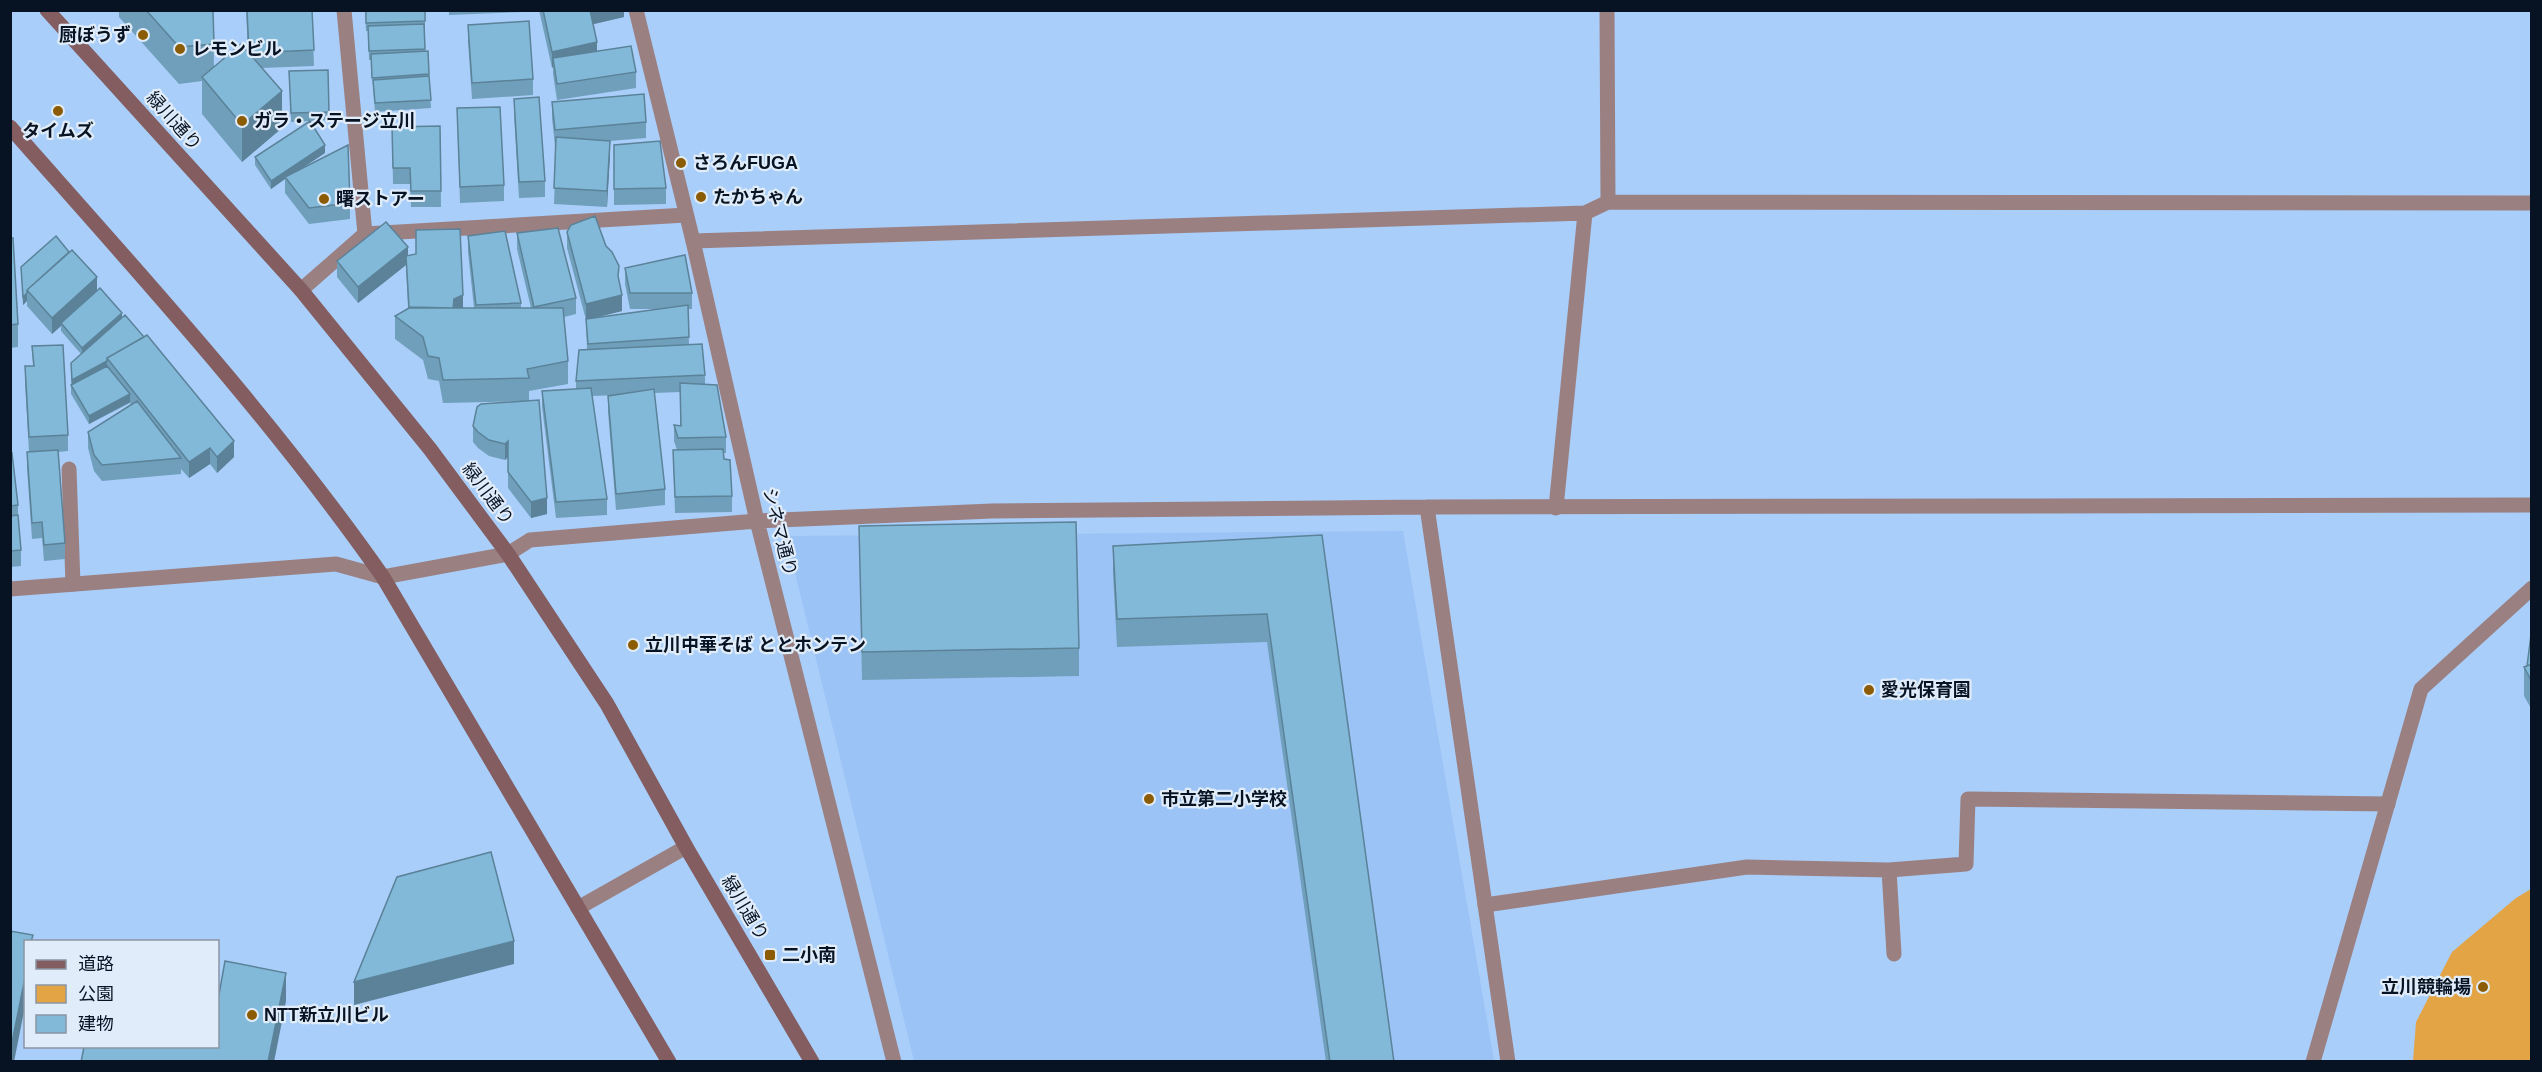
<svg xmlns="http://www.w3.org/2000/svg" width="2542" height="1072" viewBox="0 0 2542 1072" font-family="Arial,'Noto Sans JP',sans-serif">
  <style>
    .built { fill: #9cc3f6 }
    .green { fill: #e2a445 }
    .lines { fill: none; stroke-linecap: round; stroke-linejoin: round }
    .lane { stroke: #9b8082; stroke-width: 15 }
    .street { stroke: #9b8082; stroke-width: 15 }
    .secondary { stroke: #835d5f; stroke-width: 15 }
    .wall { fill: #709fbb }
    .shaded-wall { fill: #5b8298 }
    .building { fill: #82b9d9; stroke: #5b8298; stroke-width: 1.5 }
    .poi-dot { fill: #8b5c02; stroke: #e1ecfa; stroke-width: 2 }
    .labels { text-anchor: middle; stroke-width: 4.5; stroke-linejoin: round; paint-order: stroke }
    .poi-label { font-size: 18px; font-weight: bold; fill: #071323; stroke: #e1ecfa; text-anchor: start }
    .street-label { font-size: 18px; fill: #071323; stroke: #e1ecfa }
  </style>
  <rect width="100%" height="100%" fill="#aacefa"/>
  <path class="built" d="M1403,531L1494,1061H914L786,536Z"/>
  <path class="green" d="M2531,889V1061H2413L2416,1022L2452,952L2516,898Z"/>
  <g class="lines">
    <path class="lane" d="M344,10L365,234
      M1608,202L2532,203
      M693,241L1585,213
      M301,290L365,234L686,215
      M69,469L73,584
      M1556,508L1585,213L1608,202L1607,10
      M1889,870L1966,864L1968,799L2388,804
      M1485,905L1747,867L1889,870L1894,954"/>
    <path class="street" d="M636,10L693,241L757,521L894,1062
      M1427,507L1508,1062
      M10,589L336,564L383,577L508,554L530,540L757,521L992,511L1427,507L2532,505
      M578,908L686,847
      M2313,1062L2421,689L2532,588"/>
    <path class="secondary" d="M47,10L301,290L430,449L508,554L607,704L686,847L812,1062
      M10,127C139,273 271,417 383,577L669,1062"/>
  </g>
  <path class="wall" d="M119,10H213L214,68L248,52L246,10H312L314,66L262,68L282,128L242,162L202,114V81L179,84L119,17Z
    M365,10H425V51H428L431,108L375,112L371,60H369L368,31H366Z
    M449,10H523V12L449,15Z
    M539,10H624V17L593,24L597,51L636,72V88L557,100L553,74V67L552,68Z
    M468,25L533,79V95L472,99L468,41Z
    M328,70L329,120L291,122L289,71Z
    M514,99L545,181V197L519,198L514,115Z
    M552,102L646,122V138L610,141L607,207L554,204L556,146H555L552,118Z
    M457,108L504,185V201L460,203Z
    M440,126L441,207H411L410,184H393L392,127Z
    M614,145L666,188V204L614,205Z
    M325,153L299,170L350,203V219L309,224L285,193V179L271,189L255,165V157Z
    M10,199L11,238L18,324V347L10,348Z
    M567,232L619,282L622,311L593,318L658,309H630L625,284V268L692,293V309H688L689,345L705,375V385L726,437V453H723L724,459L732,496V512L675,513L673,450H677L674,441V425L680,426V392L654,393L665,489V505L616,510L608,412V396L618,395L592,396L607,499V515L556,518L542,407V391L576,389V381L587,350L586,320L567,248Z
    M517,233L576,298V314L564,317L568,361V384L529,391V401L443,403L439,381L428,379L423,360L395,339V316L408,308L406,265L358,303L337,277V261L408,256L463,308H474L468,252V236L521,303V308H531L517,249Z
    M21,267L97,291L122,317L234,457L217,473L210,464L189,478L181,469V474L102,481L94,471L88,448V432L131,404L130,403L89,424L71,394V363L81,354L61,331V326L52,334L27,306V301L23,305Z
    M32,346L68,435V451L58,452L65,543V559L44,561L42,538L32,539L27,468V452H29L25,382V366H33Z
    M481,404L547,514L531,518L508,488V457L505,460L489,456L478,448L473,442V426Z
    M10,454L18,505V519L21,550V566L10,567Z
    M859,526L1079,648V676L862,680Z
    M1322,535L1394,1062H1326L1267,642L1117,647L1113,574V546Z
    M2532,627V710L2524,696V667L2527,666Z"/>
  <path class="shaded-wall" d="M590,10H624V17L590,25Z
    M597,42V58H553V67L552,68V52Z
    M282,91V128L242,162V125Z
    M610,141V156L607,207V191Z
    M325,145V153L286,179L285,177V179L271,189V181Z
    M12,159V196L10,197V161Z
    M408,247V263L406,256V265L358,303V287Z
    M97,277V293L61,323V326L52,334V318Z
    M27,293V301L23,305V297Z
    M463,295V311L453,328L454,299Z
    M622,295V311L586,320V304Z
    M122,313V322L82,356V348Z
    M107,361V369L72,386V380Z
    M130,394V402L89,424V416Z
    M234,441V457L217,473V457Z
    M508,441V457L505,460V444Z
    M210,448V464L189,478V462Z
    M547,498V514L531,518V502Z
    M514,941V964L354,1005V982Z
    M26,973V1001L14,1062H10V1052Z
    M286,973V1001L274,1062H268Z"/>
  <path class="building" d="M146,10H213L214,44L179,47Z
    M247,10H312L314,50L249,53Z
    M366,10H425V21L366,23Z
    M543,10H590L597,42L552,52Z
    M529,21L533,79L472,83L468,25Z
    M424,24L425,49L369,51L368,26Z
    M241,44L282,91L242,125L202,77Z
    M631,46L636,72L557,84L553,58Z
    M428,51L429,74L372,78L371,54Z
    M328,70L329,112L291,113L289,71Z
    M429,76L431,100L375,103L373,80Z
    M644,94L646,122L555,130L552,102Z
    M539,97L545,181L519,182L514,99Z
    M500,107L504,185L460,187L457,108Z
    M310,121L325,145L271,181L255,157Z
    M440,126L441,191H411L410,168H393L392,127Z
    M556,137L610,141L607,191L554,188Z
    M660,141L666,188L614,189V145Z
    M348,145L350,203L309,208L285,177Z
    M595,216L606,246L612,252L619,266L618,276L622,295L586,304L567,232L571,225Z
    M386,222L408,247L358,287L337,261Z
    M558,228L576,298L534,307L517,233Z
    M460,229L463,295L454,299L453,308L409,307L406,256L416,254V230Z
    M505,231L521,303L476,305L468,236Z
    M56,236L69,252L27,290V293L23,297L21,267Z
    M10,238H13L18,324L10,325Z
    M72,250L97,277L52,318L27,290Z
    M685,255L692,293H630L625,268Z
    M100,288L122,313L82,348L61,323Z
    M688,305L689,337L588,344L586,319Z
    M409,308H563L568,361L527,369L529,378L443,380L439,358L428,356L423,337L395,316Z
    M125,315L144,337L107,358V361L72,380L71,363Z
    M147,335L234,441L217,457L210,448L189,462L107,358Z
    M702,344L705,375L576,381L579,350Z
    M63,345L68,435L29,437L25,366H34L32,346Z
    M107,366L130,394L89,416L71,385Z
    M680,383L717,385L726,437L678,438L674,425L681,426Z
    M591,388L607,499L556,502L542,391Z
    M654,389L665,489L616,494L608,396Z
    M539,400L547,498L531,502L508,472V441L505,444L489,440L478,432L473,426L477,407L481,404Z
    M137,401L181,458L102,465L94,455L88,432Z
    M723,449L724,459L730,460L732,496L675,497L673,450Z
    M58,450L65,543L44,545L42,522L32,523L27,452Z
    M12,453L18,505L10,506V454Z
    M18,515L21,550L10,551V516Z
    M1076,522L1079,648L862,652L859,526Z
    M1322,535L1394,1062H1330L1267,614L1117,619L1113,546Z
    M2532,627V664L2527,666Z
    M2532,664V682L2524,667Z
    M491,852L514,941L354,982L397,877Z
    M10,931L33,935L31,942H26V973L10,1052Z
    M225,961L286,973L268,1062H81L84,1047H218V1000Z"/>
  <g class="poi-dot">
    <circle cx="143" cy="35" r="6"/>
    <circle cx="180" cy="49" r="6"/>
    <circle cx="58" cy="111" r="6"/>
    <circle cx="242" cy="121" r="6"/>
    <circle cx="681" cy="163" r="6"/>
    <circle cx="701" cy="197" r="6"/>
    <circle cx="324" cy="199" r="6"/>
    <circle cx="633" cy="645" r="6"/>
    <circle cx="1869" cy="690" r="6"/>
    <circle cx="1149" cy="799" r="6"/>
    <rect x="764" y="949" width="12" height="12" rx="3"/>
    <circle cx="2483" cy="987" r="6"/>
    <circle cx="252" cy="1015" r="6"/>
  </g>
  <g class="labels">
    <g class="poi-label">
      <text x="131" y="41" text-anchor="end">厨ぼうず</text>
      <text x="192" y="55">レモンビル</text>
      <text x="254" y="127">ガラ・ステージ立川</text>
      <text x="58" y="137" text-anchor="middle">タイムズ</text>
      <text x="693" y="169">さろんFUGA</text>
      <text x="713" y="203">たかちゃん</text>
      <text x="336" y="205">曙ストアー</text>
      <text x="645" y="651">立川中華そば ととホンテン</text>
      <text x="1881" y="696">愛光保育園</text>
      <text x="1161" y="805">市立第二小学校</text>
      <text x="782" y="961">二小南</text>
      <text x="2471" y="993" text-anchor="end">立川競輪場</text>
      <text x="264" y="1021">NTT新立川ビル</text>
    </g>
    <g class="street-label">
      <text transform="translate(174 121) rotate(48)" y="6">緑川通り</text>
      <text transform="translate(488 494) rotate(53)" y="6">緑川通り</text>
      <text transform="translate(780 532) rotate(76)" y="6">シネマ通り</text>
      <text transform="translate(745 908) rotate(59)" y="6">緑川通り</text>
    </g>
  </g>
  <rect width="2542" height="1072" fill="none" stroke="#071323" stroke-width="24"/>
  <rect x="24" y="940" width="195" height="108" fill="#e1ecfa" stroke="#8a95a4" stroke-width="1.5"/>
  <rect x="36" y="960" width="30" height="9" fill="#835d5f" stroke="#8a95a4" stroke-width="1.5"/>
  <text x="78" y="970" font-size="18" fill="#071323">道路</text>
  <rect x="36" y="985" width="30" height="18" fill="#e2a445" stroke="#8a95a4" stroke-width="1.5"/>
  <text x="78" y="1000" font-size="18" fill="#071323">公園</text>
  <rect x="36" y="1015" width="30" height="18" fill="#82b9d9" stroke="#8a95a4" stroke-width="1.5"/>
  <text x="78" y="1030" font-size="18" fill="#071323">建物</text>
</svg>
